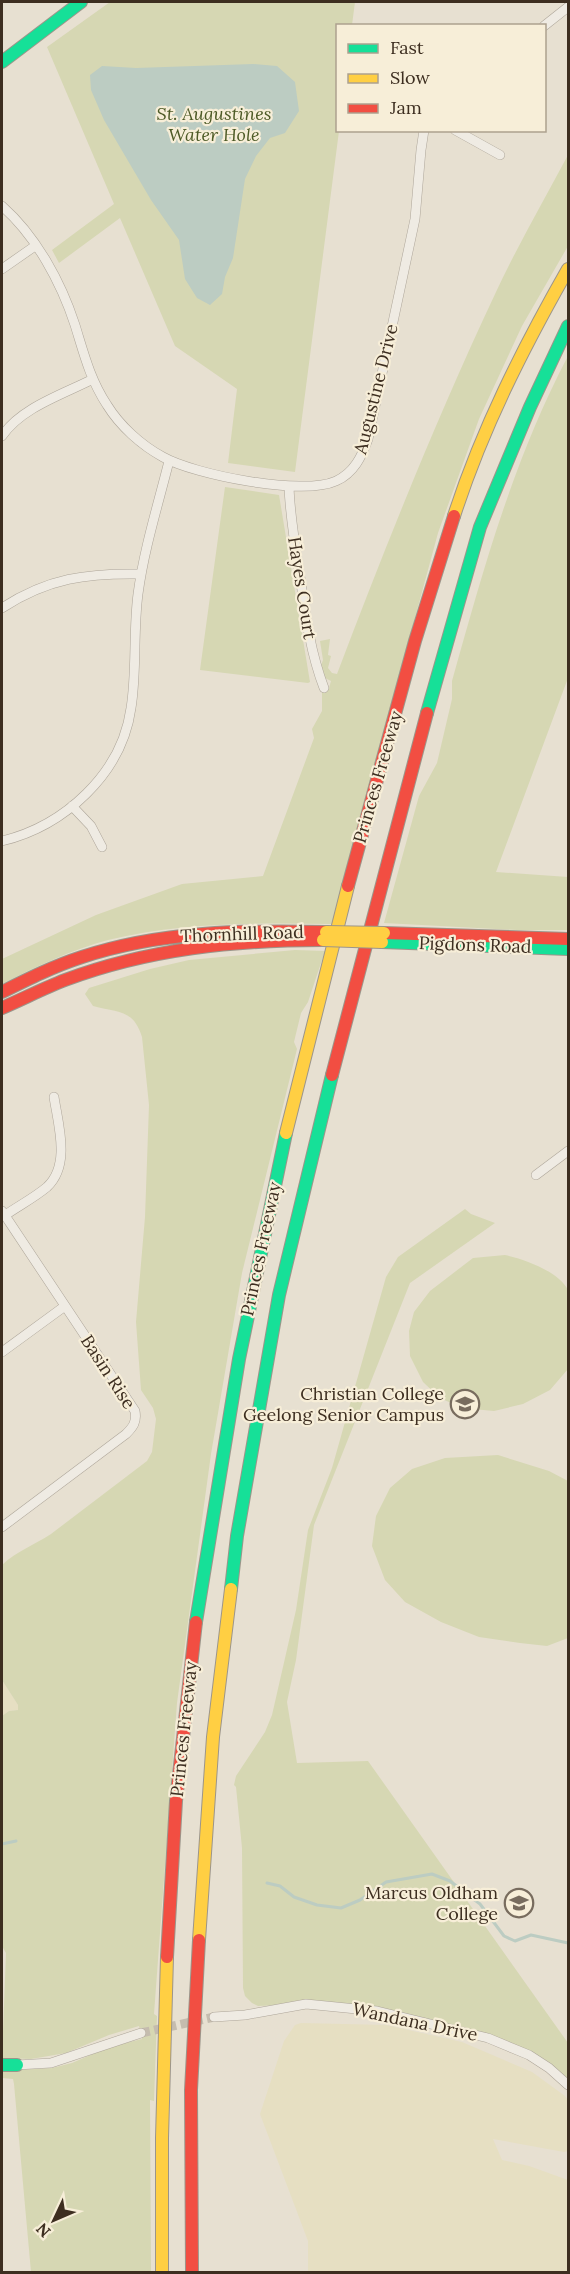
<svg xmlns="http://www.w3.org/2000/svg" width="570" height="2274" viewBox="0 0 570 2274" font-family="Lora,serif">
  <style>
    .farmland { fill: #e6dfc2 }
    .green { fill: #d6d7b3 }
    .water { fill: #bcccc2 }
    .lines { fill: none; stroke-linecap: round; stroke-linejoin: round }
    .stream { stroke: #bcccc2; stroke-width: 3 }
    .street-tunnel { stroke: #c5bcae; stroke-width: 9; stroke-dasharray: 9 4.5; stroke-linecap: butt }
    .street-casing { stroke: #ada599; stroke-width: 10 }
    .fast-casing { stroke: #9c958a; stroke-width: 14 }
    .slow-casing { stroke: #9c958a; stroke-width: 14 }
    .jam-casing { stroke: #9c958a; stroke-width: 14 }
    .street { stroke: #efebe3; stroke-width: 9 }
    .fast { stroke: #16e098; stroke-width: 12 }
    .slow { stroke: #ffcf43; stroke-width: 12 }
    .jam { stroke: #f24e42; stroke-width: 12 }
    .slow-bridge-casing { stroke: #9c958a; stroke-width: 14; stroke-linecap: butt }
    .slow-bridge { stroke: #ffcf43; stroke-width: 12 }
    .labels { text-anchor: middle; stroke-width: 4.5; stroke-linejoin: round; paint-order: stroke }
    .park-label { font-size: 18px; font-style: italic; fill: #4d5a26; stroke: #f7eed8 }
    .street-label { font-size: 18px; fill: #3d2e20; stroke: #f7eed8 }
    .poi-label { font-size: 18px; fill: #3d2e20; stroke: #f7eed8; text-anchor: end }
  </style>
  <rect width="100%" height="100%" fill="#e7e0d1"/>
  <path class="farmland" d="M2,1680L18,1705V1710L9,1711L2,1716Z
    M301,2023L386,2025L462,2042L532,2072L565,2096L568,2100V2151L564,2152L493,2139L502,2160L529,2166L568,2180V2272H308V2241L260,2114L284,2041L295,2025Z"/>
  <path class="green" d="M110,2H355L352,25L338,26L339,131L295,472L228,463L237,389L175,346L120,218L59,263L52,250L114,204L47,47Z
    M568,155V246L522,326L479,419L438,533L332,924C256,923 182,922 108,940C71,950 35,967 2,984V959L96,915L182,884L263,876L314,738L312,729L322,711V691L329,688L331,681L325,678L319,671L323,660L320,641L330,639L328,655L331,656L328,668L332,673L337,674C386,545 437,417 496,292C518,245 544,200 568,155Z
    M568,356V678L496,872L568,877V930H517L384,923L419,796L437,763L452,699V681C484,567 513,461 568,356Z
    M225,487L279,495L310,682L308,683L200,670Z
    M295,950L325,951L308,1002L301,1013L294,1042L297,1049L242,1273L211,1454L177,1703L154,2014L157,2016L154,2101L150,2100L151,2272H31L14,2084L13,2079L2,2078V2071L52,2068L72,2063L109,2047L142,2039L139,2026L109,2035L66,2053L31,2059L2,2058L6,1953L2,1946V1716L9,1711L18,1710V1705L2,1680V1565C17,1551 34,1545 51,1534L147,1461L152,1452L156,1419L153,1408L141,1390L136,1322L145,1217L149,1105L142,1037C133,1008 117,1013 93,1006L85,994L89,988L150,969L189,960Z
    M465,1209L471,1214L495,1223L410,1283L314,1525L296,1660L287,1702L297,1763L368,1761L568,2043V2080L492,2037L425,2018L378,2010L282,2005L258,2006L252,2003L245,1996L243,1988L242,1848L236,1787L234,1785L236,1776L265,1732L272,1715L296,1610L308,1530L332,1468L386,1277L398,1257Z
    M505,1255C524,1259 558,1271 568,1290C570,1298 569,1357 568,1369L550,1390L523,1404L494,1411L462,1408L440,1398L423,1382L410,1356L409,1331L414,1312L430,1291L473,1258Z
    M498,1455L549,1471L568,1481V1638L547,1646L520,1643L479,1637L441,1622L405,1602L385,1580L372,1546L376,1516L390,1488L412,1469L445,1458Z"/>
  <path class="water" d="M253,64L277,66L295,82L299,111L285,133L270,138L256,156L245,179L233,258L225,277L222,294L210,305L197,298L185,279L179,240L151,200L104,120L91,90L90,75L102,66L136,68Z"/>
  <g class="lines">
    <path class="stream" d="M2,1844L16,1841
      M267,1883L280,1886L294,1897L317,1905L341,1908L360,1900L386,1882L432,1874L450,1881L480,1904L504,1936L515,1941L531,1935L568,1943"/>
    <path class="street-tunnel" d="M141,2033L214,2017"/>
    <g class="street-casing">
      <path id="street" d="M544,26L568,7
        M455,130L500,155
        M2,206C36,236 61,282 75,325C84,354 90,379 107,405C120,426 141,445 163,457C195,475 303,496 336,481C354,473 362,456 368,439L415,219L421,150L424,130
        M2,269L35,246
        M2,436C21,408 61,395 91,380
        M289,486C290,519 296,551 301,583C306,619 311,654 324,688
        M2,608C48,578 87,573 141,574
        M72,806L91,826L102,847
        M2,841C64,826 122,774 131,708C137,671 133,632 138,594C144,549 158,505 169,461
        M536,1175L568,1151
        M2,1211L135,1411C137,1422 133,1427 126,1434L2,1527
        M4,1216C18,1206 34,1198 47,1187C71,1165 58,1124 54,1097
        M2,1352L65,1306
        M214,2017L245,2015L306,2004L377,2011L488,2038L529,2055L549,2068L568,2085
        M17,2065L51,2063L141,2033"/>
    </g>
    <g class="fast-casing">
      <path id="fast" d="M2,62L81,2
        M427,713L480,527L530,407L568,326
        M382,942L568,949
        M231,1589L237,1536L279,1295L332,1075
        M196,1622L239,1359L286,1133
        M2,2065H17"/>
    </g>
    <g class="slow-casing">
      <path id="slow" d="M454,516C482,429 523,348 568,269
        M286,1133L348,886
        M199,1940L213,1737L231,1589
        M162,2272V2138L167,1957"/>
    </g>
    <g class="jam-casing">
      <path id="jam" d="M348,886L415,641L454,516
        M384,933L568,939
        M2,992C28,979 54,966 82,957C161,931 244,930 326,932
        M2,1008C23,999 44,988 65,980C148,949 235,940 323,940
        M332,1075L427,713
        M167,1957L176,1801L196,1622
        M192,2272L191,2090L199,1940"/>
    </g>
    <use href="#street" class="street"/>
    <use href="#fast" class="fast"/>
    <use href="#slow" class="slow"/>
    <use href="#jam" class="jam"/>
    <g class="slow-bridge-casing">
      <path id="slow-bridge" d="M326,932L384,933
        M323,940L382,942"/>
    </g>
    <use href="#slow-bridge" class="slow-bridge"/>
  </g>
  <defs>
    <g id="school-ring" transform="scale(1.5)"><circle r="9.5" fill="#f7eed8" stroke="#786c5e" stroke-width="1.5"/><path d="M0-5L7-2L0 1L-7-2ZM-4 1L0 2.5L4 1V4Q0 6-4 4Z" fill="#786c5e"/></g>
    <g id="university-ring" transform="scale(1.5)"><circle r="9.5" fill="#f7eed8" stroke="#786c5e" stroke-width="1.5"/><path d="M0-5L7-2L0 1L-7-2ZM-4 1L0 2.5L4 1V4Q0 6-4 4Z" fill="#786c5e"/></g>
  </defs>
  <g fill-rule="evenodd">
    <use href="#school-ring" x="465" y="1404"/>
    <use href="#university-ring" x="519" y="1903"/>
  </g>
  <g class="labels">
    <g class="park-label">
      <text x="214" y="120">St. Augustines<tspan x="214" dy="21">Water Hole</tspan></text>
    </g>
    <g class="street-label">
      <text transform="translate(376 389) rotate(-76)" y="6">Augustine Drive</text>
      <text transform="translate(302 588) rotate(81)" y="6">Hayes Court</text>
      <text transform="translate(378 777) rotate(-74)" y="6">Princes Freeway</text>
      <text transform="translate(242 934) rotate(-2)" y="6">Thornhill Road</text>
      <text transform="translate(475 945) rotate(2)" y="6">Pigdons Road</text>
      <text transform="translate(261 1249) rotate(-78)" y="6">Princes Freeway</text>
      <text transform="translate(108 1372) rotate(57)" y="6">Basin Rise</text>
      <text transform="translate(184 1729) rotate(-84)" y="6">Princes Freeway</text>
      <text transform="translate(415 2022) rotate(12)" y="6">Wandana Drive</text>
    </g>
    <g class="poi-label">
      <text x="444" y="1400">Christian College<tspan x="444" dy="21">Geelong Senior Campus</tspan></text>
      <text x="498" y="1899">Marcus Oldham<tspan x="498" dy="21">College</tspan></text>
    </g>
  </g>
  <rect width="570" height="2274" fill="none" stroke="#3d2e20" stroke-width="6"/>
  <rect x="336" y="24" width="210" height="108" fill="#f7eed8" stroke="#ada18e" stroke-width="1.5"/>
  <rect x="348" y="44" width="30" height="9" fill="#16e098" stroke="#ada18e" stroke-width="1.5"/>
  <text x="390" y="54" font-size="18" fill="#3d2e20">Fast</text>
  <rect x="348" y="74" width="30" height="9" fill="#ffcf43" stroke="#ada18e" stroke-width="1.5"/>
  <text x="390" y="84" font-size="18" fill="#3d2e20">Slow</text>
  <rect x="348" y="104" width="30" height="9" fill="#f24e42" stroke="#ada18e" stroke-width="1.5"/>
  <text x="390" y="114" font-size="18" fill="#3d2e20">Jam</text>
  <g transform="translate(54 2220) rotate(226)" stroke="#f7eed8" stroke-width="4.5" paint-order="stroke">
  <path d="M0-4.5L10 22L0 15L-10 22Z" fill="#3d2e20"/>
  <text y="-9" font-size="16" font-weight="bold" text-anchor="middle" fill="#3d2e20">N</text>
  </g>
</svg>
